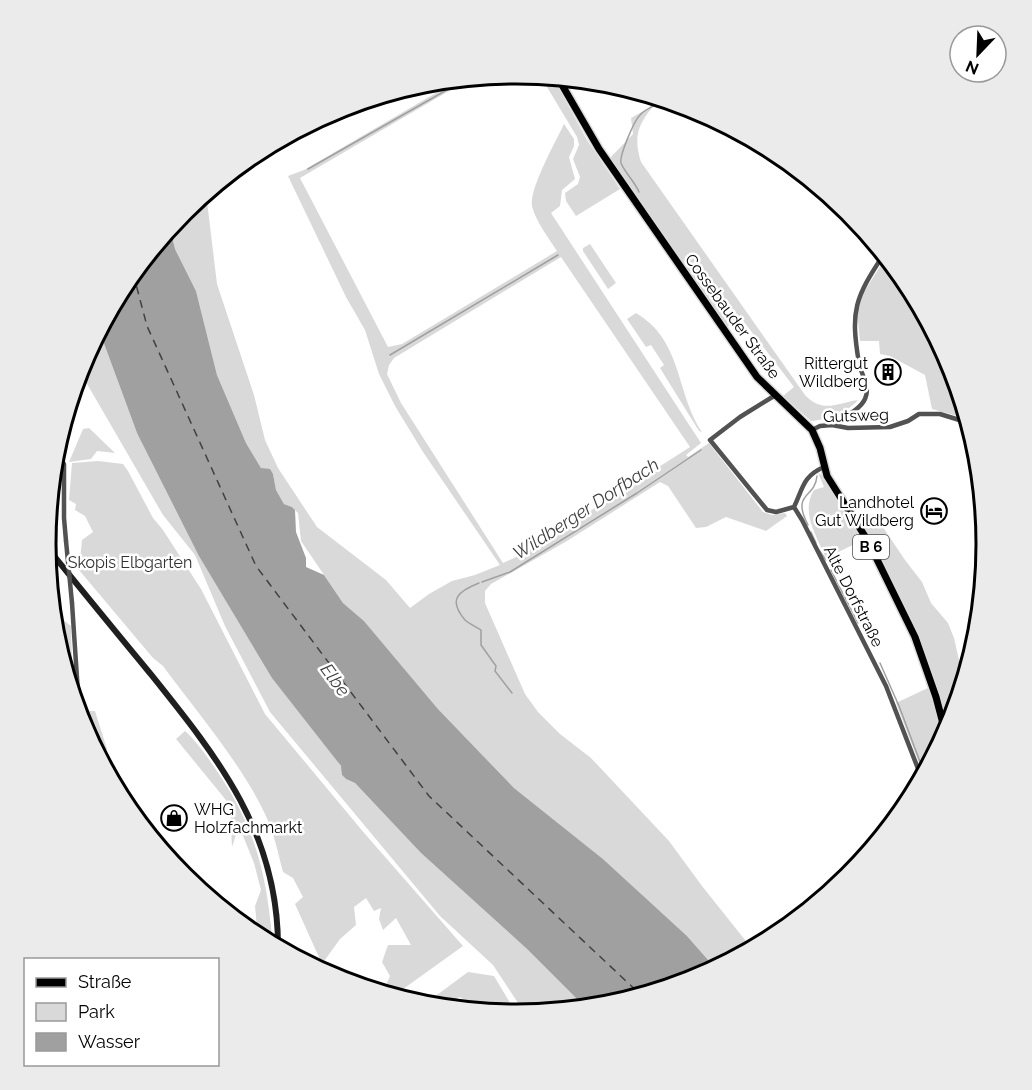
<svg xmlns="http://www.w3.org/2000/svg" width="1032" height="1090" viewBox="0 0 1032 1090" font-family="Raleway,sans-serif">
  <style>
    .green { fill: #d9d9d9; fill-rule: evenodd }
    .water { fill: #a0a0a0 }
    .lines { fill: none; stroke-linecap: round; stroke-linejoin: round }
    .stream { stroke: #a0a0a0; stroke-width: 1.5 }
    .ferry { stroke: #414141; stroke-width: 1.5; stroke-dasharray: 8 6; stroke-linecap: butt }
    .primary-casing { stroke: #dbdbdb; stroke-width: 10 }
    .street { stroke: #525252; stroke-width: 4.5 }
    .secondary { stroke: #1f1f1f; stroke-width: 6 }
    .primary { stroke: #000; stroke-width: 7 }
    .street-bridge { stroke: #525252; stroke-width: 4.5 }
    .labels { text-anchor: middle; stroke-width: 5; stroke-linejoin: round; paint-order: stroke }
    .shield { fill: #fff; stroke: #4c4c4c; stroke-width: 1.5 }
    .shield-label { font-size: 15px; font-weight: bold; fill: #000 }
    .street-label { font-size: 16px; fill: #000; stroke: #fff }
    .poi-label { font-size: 16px; fill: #000; stroke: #fff; text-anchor: end }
    .park-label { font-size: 16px; fill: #303030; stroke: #fff }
    .water-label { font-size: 18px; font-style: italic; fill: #414141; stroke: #fff }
    .rim { fill: none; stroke: #000; stroke-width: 3 }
  </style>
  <rect width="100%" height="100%" fill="#fff"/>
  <path class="green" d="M541,77L553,78L587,140L620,189L576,216L566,201L565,193L578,184L580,177L573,159L579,145L577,137Z
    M471,78L300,178L388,347L402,344L557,251C548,237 536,222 532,206C529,189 556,141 564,124L574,139V146L569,157L575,179L562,190L560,206L551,213L701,443L686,455L688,457L709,443L763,512L772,515L785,513L787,516L766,531L726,517L706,527L696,528L668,486L660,482L567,541L491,584L485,591V603L525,694L538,712L560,734L591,758L669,841L702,886L753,950L716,969L687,936L603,859L514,788L438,709L364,621L343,603L301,541L298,513L292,507L284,504L276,490L273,474L261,468L246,443L217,375L196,291L175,249L170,228L183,212L206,193L217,284L254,395L265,440L278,468L317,527L386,580L410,608L429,594L452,581L475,575L500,565L423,452L395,406L379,374L365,330L346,297L288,176L304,170L458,80ZM561,257L690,447L525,553L503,563L401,403L387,374L389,365L394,358Z
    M654,105C638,125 633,136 641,162L805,395C822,413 835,404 858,400C848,412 826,420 811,421L783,396L794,387L741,318L725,328L610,158L633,134L631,118Z
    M590,244L616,283L608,289L583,251V248Z
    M886,257L908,284L951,365L968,419L932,409L925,375L890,356L880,354L879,341H860L857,311L864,292Z
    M636,313C683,341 675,391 702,432L699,431L660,368L664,365L651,345L646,347L627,319Z
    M99,330L137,433L343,770L342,775L346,779L355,783L421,853L527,949L587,1009L526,1015L493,965L440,916L270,712L225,626L195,555L163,515L79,370Z
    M89,428L115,453L97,451L91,459L69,462L83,429Z
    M98,461L123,464L128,471L153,518L163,530L201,589L265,714L365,834L463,946L392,997L382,994L390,976L382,962L388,945H411L396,918L383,930L379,919L381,908L374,911L366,898L354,907L356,925L340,939L322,964L295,904L303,897L293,878L283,872C278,853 274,832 265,814C241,763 196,711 163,666L153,658L79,570L82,540L93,532L85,516L75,510L76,504L69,500L72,463Z
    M818,473L824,476L829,487L863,540L826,558C817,537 800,512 814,490L824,487Z
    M874,514L905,560L922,582L931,603L948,623L954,638L964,682L948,731C929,656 897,588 859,520Z
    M62,619L71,626L73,700L54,637L55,620Z
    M930,687L944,739L924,776L896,703Z
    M85,711H95L107,749L100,761L87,737Z
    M185,731C199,744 208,758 219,774C258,833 267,878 273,947L258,939L255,906L261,890L254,863L239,826L232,847L230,805L176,739Z
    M468,972L494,976L518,1016L457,1010L470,1002L459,997L441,1009L422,1006Z"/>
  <path class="water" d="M170,228L175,249L196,291L217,375L246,443L261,468L270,469L273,474L276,490L284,504L292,507L295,510L296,532L306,558V567L324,575L343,603L364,621L438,709L514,788L603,859L687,936L716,969C683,987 625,1005 587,1009L527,949L421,853L355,783L346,779L342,775L341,766L272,678L199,556L137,433L99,330L125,283Z"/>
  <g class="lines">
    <path class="stream" d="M308,169L466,79
      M639,192C635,182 625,173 621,163C619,156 634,121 640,115C644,110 651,108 656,104
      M390,355L558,255
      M808,525C791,492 815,499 817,476
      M811,532L816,543
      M819,550L826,560
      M831,570L858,623
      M482,582L510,572L637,493L701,450
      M479,583C459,591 447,599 465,620C469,624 477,627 481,630V645L496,666L495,671L512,693
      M880,663L899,706L925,775"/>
    <path class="ferry" d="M133,273L147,326L256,566L429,796L642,996"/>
    <g class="primary-casing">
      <path id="primary" d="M558,78L599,149L757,377L812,430L820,448L827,476L868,541L915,637L936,697L946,735"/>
    </g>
    <path class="street" d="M774,396L740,417L710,440L767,510L776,512L794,507
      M832,425C842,418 860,410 865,399C871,386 861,375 859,363C850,310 855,298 884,254
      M812,430L820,426L832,425L848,428L890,427L908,421L919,414H940L969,423
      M64,464V518L66,541
      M794,507L802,520L886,686L922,779
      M794,507C803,488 803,476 824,467
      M72,603L80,723"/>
    <path class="secondary" d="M45,545C80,588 114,630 149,672C218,758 279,833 278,949"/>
    <use href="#primary" class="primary"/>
    <path class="street-bridge" d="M66,541L72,603"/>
  </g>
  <defs>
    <g id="building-ring" transform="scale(1.35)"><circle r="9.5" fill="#fff" stroke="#000" stroke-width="1.5"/><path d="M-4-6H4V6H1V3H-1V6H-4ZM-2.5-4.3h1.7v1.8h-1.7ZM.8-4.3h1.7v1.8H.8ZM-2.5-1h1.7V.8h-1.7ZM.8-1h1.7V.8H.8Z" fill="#000"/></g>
    <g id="hotel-ring" transform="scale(1.35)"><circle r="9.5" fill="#fff" stroke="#000" stroke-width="1.5"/><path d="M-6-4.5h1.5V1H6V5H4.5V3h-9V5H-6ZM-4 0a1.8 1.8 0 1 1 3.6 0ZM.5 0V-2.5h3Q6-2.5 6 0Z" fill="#000"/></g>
    <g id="shop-ring" transform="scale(1.35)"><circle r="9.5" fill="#fff" stroke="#000" stroke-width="1.5"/><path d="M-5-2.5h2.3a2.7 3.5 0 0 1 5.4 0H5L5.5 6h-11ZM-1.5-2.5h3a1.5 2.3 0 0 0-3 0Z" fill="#000"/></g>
  </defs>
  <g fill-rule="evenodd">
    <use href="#building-ring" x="888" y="372"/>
    <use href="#hotel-ring" x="934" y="511"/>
    <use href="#shop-ring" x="174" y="818"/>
  </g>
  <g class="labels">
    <rect class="shield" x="853" y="535" width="36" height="24" rx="4.5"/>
    <g class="shield-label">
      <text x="871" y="552">B 6</text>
    </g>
    <g class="street-label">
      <text transform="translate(733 316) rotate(54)" y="6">Cossebauder Straße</text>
      <text transform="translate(856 415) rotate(-2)" y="6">Gutsweg</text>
      <text transform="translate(854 596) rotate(63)" y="6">Alte Dorfstraße</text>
    </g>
    <g class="poi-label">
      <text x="868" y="369">Rittergut<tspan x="868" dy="18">Wildberg</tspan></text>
      <text x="914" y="508">Landhotel<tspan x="914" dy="18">Gut Wildberg</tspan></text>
      <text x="194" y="815" text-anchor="start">WHG<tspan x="194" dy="18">Holzfachmarkt</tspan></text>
    </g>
    <g class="park-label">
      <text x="130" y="568">Skopis Elbgarten</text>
    </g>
    <g class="water-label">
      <text transform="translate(586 509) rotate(-33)" y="6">Wildberger Dorfbach</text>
      <text transform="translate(335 680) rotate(54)" y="6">Elbe</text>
    </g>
  </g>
  <path d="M0 0H1032V1090H0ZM56 544a460 460 0 1 1 920 0a460 460 0 1 1-920 0Z" fill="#ebebeb" fill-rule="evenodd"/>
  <path class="rim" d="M56 544a460 460 0 1 1 920 0a460 460 0 1 1-920 0Z"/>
  <rect x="24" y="958" width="195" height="108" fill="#ffffff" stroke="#999999" stroke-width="1.5"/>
  <rect x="36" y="978" width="30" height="9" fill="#000000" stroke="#999999" stroke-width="1.5"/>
  <text x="78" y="988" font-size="18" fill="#000000">Straße</text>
  <rect x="36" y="1003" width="30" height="18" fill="#d9d9d9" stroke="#999999" stroke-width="1.5"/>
  <text x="78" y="1018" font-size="18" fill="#000000">Park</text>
  <rect x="36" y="1033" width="30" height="18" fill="#a0a0a0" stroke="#999999" stroke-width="1.5"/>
  <text x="78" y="1048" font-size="18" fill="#000000">Wasser</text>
  <g transform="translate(978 54) rotate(203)"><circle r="28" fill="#ffffff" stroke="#999999" stroke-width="1.5"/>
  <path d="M0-4.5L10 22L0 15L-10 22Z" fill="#000000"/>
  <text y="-9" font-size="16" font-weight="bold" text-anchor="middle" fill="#000000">N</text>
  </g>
</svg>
